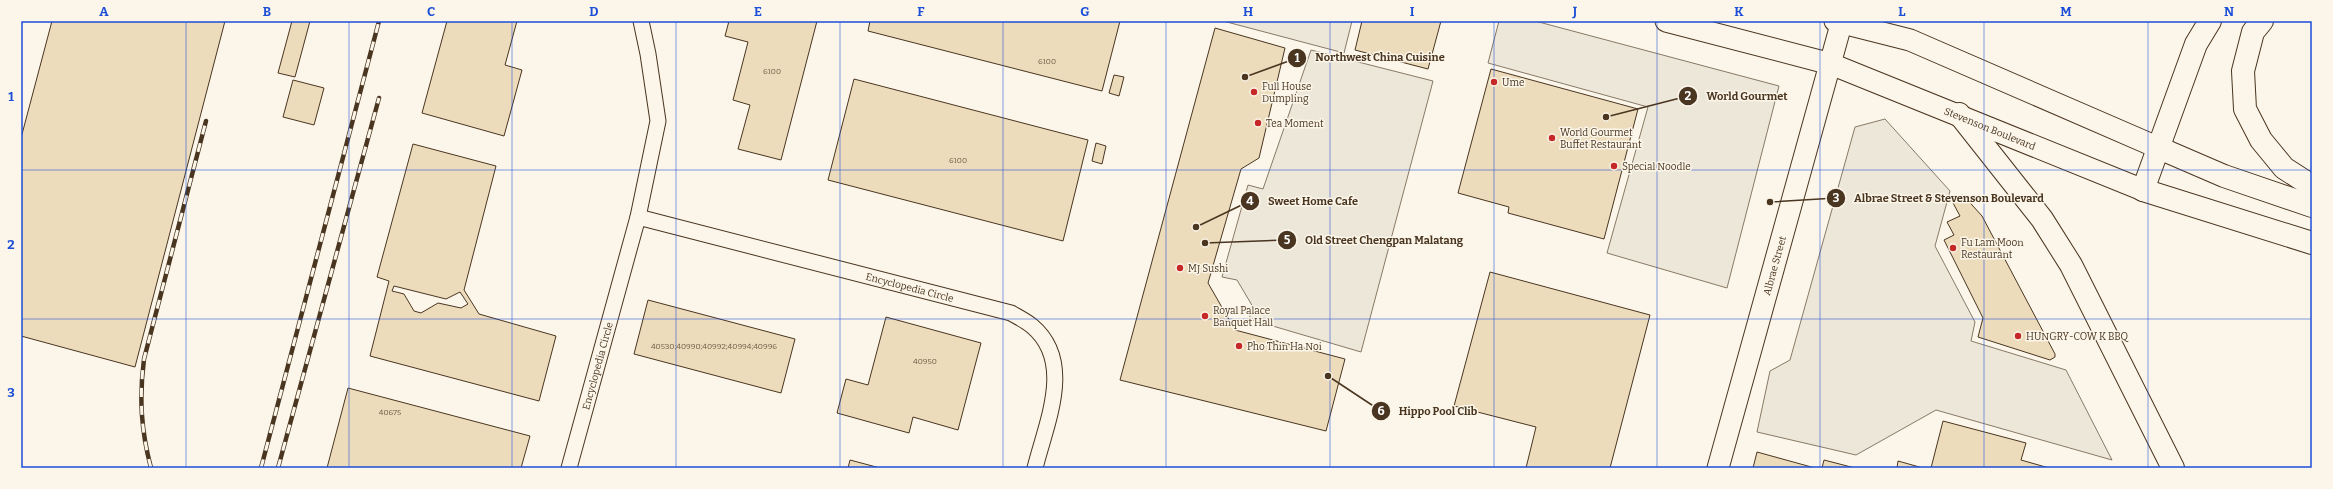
<svg xmlns="http://www.w3.org/2000/svg" width="2333" height="489" viewBox="0 0 2333 489" font-family="Bitter,serif">
  <style>
    .parking { fill: #ede7d9; stroke: #887966 }
    .building { fill: #ecdcbc; stroke: #4a3520; fill-rule: evenodd }
    .lines { fill: none; stroke-linecap: round; stroke-linejoin: round }
    .street-casing { stroke: #4a3520; stroke-width: 17 }
    .secondary-casing { stroke: #4a3520; stroke-width: 23 }
    .primary-casing { stroke: #4a3520; stroke-width: 24 }
    .highway-casing { stroke: #4a3520; stroke-width: 24 }
    .street { stroke: #fbf6e9; stroke-width: 15 }
    .secondary { stroke: #fbf6e9; stroke-width: 21 }
    .primary { stroke: #fbf6e9; stroke-width: 22 }
    .highway { stroke: #fbf6e9; stroke-width: 22 }
    .rail-casing { stroke: #4a3520; stroke-width: 4.5 }
    .rail { stroke: #fbf6e9; stroke-width: 3; stroke-dasharray: 9; stroke-linecap: butt }
    .grid { fill: none; stroke: #1d4ed8; stroke-width: 1; stroke-opacity: 0.55 }
    .poi-dot { fill: #c62828; stroke: #fbf6e9; stroke-width: 1.5 }
    .labels { text-anchor: middle; stroke-width: 3; stroke-linejoin: round; paint-order: stroke }
    .number-label { font-size: 8px; fill: #725f47 }
    .poi-label { font-size: 10px; fill: #4a3520; stroke: #fbf6e9; text-anchor: start }
    .street-label { font-size: 10px; fill: #4a3520; stroke: #fbf6e9 }
    .leader { fill: none; stroke: #4a3520; stroke-width: 1.5 }
    .callout-dot { fill: #4a3520; stroke: #fbf6e9; stroke-width: 1.5 }
    .mark-label { font-size: 12px; text-anchor: middle; font-weight: bold; fill: #fff }
    .callout-label { font-size: 11px; text-anchor: middle; font-weight: bold; fill: #4a3520; stroke: #fbf6e9; stroke-width: 3; stroke-linejoin: round; paint-order: stroke }
    .neatline { fill: none; stroke: #1d4ed8; stroke-width: 1.5 }
    .grid-label { font-size: 13px; text-anchor: middle; font-weight: bold; fill: #1d4ed8 }
  </style>
  <rect width="100%" height="100%" fill="#fbf6e9"/>
  <path class="parking" d="M1223,21H1352L1344,53Z
    M1499,21H1535L1779,86L1727,288L1607,253L1648,107L1488,63Z
    M1311,50L1433,81L1361,352L1249,319L1253,307L1237,280L1222,277L1248,185L1263,189Z
    M1885,119L1950,191L1935,246L1975,322L1971,341L2066,370L2112,460L1936,410L1856,455L1757,432L1770,371L1790,360L1855,127Z"/>
  <path class="building" d="M52,21H225L135,367L21,336V138Z
    M292,21H310L295,77L278,73Z
    M447,21H517L505,65L522,70L504,136L422,113Z
    M729,21H817L781,160L738,149L750,105L733,100L748,42L725,36Z
    M870,21H1120L1102,91L868,31Z
    M1362,21H1441L1428,69L1355,50Z
    M1215,28L1285,48L1259,158L1241,169L1208,283L1235,330L1345,359L1326,431L1120,380Z
    M1491,69L1638,109L1604,239L1508,213L1509,207L1458,193Z
    M1114,75L1124,77L1119,96L1109,93Z
    M854,79L1088,140L1063,241L828,180Z
    M293,80L324,88L314,125L283,117Z
    M1096,143L1106,146L1102,164L1092,161Z
    M413,144L496,166L464,290L479,314L556,336L539,401L370,356L389,281L377,277ZM394,286L446,299L460,292L468,304L461,308L438,303L421,313L414,311L404,294L392,291Z
    M1963,195L1982,216L2055,354V357L2050,360L1978,337L1983,318L1944,240L1954,235L1947,222L1960,216L1952,201Z
    M1490,272L1650,315L1610,468H1526L1536,427L1454,406Z
    M648,300L795,339L781,393L634,354Z
    M886,317L981,343L958,430L913,417L909,433L837,413L846,379L868,385Z
    M348,388L530,436L521,468H327Z
    M1943,421L2026,443L2021,460L2049,468H1931Z
    M1757,452L1815,468H1753Z
    M850,460L880,468H848Z
    M1824,460L1855,468H1822Z
    M1898,461L1923,468H1897Z"/>
  <g class="lines">
    <g class="street-casing">
      <g id="street">
        <path d="M638,217L658,121L648,54L641,21"/>
        <path id="s1" d="M569,468L638,217L1011,313C1018,317 1026,321 1032,326C1075,362 1046,423 1035,468"/>
      </g>
    </g>
    <g class="secondary-casing">
      <g id="secondary">
        <path id="s2" d="M1666,21L1831,64L2143,190"/>
        <path d="M1835,21L1910,40L2159,148"/>
        <path id="s3" d="M1718,468L1842,21"/>
      </g>
    </g>
    <g class="primary-casing">
      <path id="primary" d="M2159,148L2224,176L2312,206
        M2143,190L2312,243"/>
    </g>
    <g class="highway-casing">
      <path id="highway" d="M2262,21L2253,32L2243,71L2245,109L2261,140L2284,168L2312,186
        M1959,114L2042,219L2071,265L2173,468
        M2143,190L2196,44L2210,21"/>
    </g>
    <use href="#street" class="street"/>
    <use href="#secondary" class="secondary"/>
    <use href="#primary" class="primary"/>
    <use href="#highway" class="highway"/>
    <g class="rail-casing">
      <path id="rail" d="M151,468C141,430 139,398 144,359L206,121
        M261,468L379,21
        M278,468L379,98"/>
    </g>
    <use href="#rail" class="rail"/>
  </g>
  <path class="grid" d="M186,21V468M349,21V468M512,21V468M676,21V468M840,21V468M1003,21V468M1166,21V468M1330,21V468M1494,21V468M1657,21V468M1820,21V468M1984,21V468M2148,21V468M21,170H2312M21,319H2312"/>
  <g class="poi-dot">
    <circle cx="1494" cy="82" r="4"/>
    <circle cx="1254" cy="92" r="4"/>
    <circle cx="1258" cy="123" r="4"/>
    <circle cx="1552" cy="138" r="4"/>
    <circle cx="1614" cy="166" r="4"/>
    <circle cx="1953" cy="248" r="4"/>
    <circle cx="1180" cy="268" r="4"/>
    <circle cx="1205" cy="316" r="4"/>
    <circle cx="2018" cy="336" r="4"/>
    <circle cx="1239" cy="346" r="4"/>
  </g>
  <g class="labels">
    <g class="number-label">
      <text x="1047" y="64">6100</text>
      <text x="772" y="74">6100</text>
      <text x="958" y="163">6100</text>
      <text x="714" y="349">40530;40990;40992;40994;40996</text>
      <text x="925" y="364">40950</text>
      <text x="390" y="415">40675</text>
    </g>
    <g class="poi-label">
      <text x="1502" y="86">Ume</text>
      <text x="1262" y="90">Full House<tspan x="1262" dy="12">Dumpling</tspan></text>
      <text x="1266" y="127">Tea Moment</text>
      <text x="1560" y="136">World Gourmet<tspan x="1560" dy="12">Buffet Restaurant</tspan></text>
      <text x="1622" y="170">Special Noodle</text>
      <text x="1961" y="246">Fu Lam Moon<tspan x="1961" dy="12">Restaurant</tspan></text>
      <text x="1188" y="272">MJ Sushi</text>
      <text x="1213" y="314">Royal Palace<tspan x="1213" dy="12">Banquet Hall</tspan></text>
      <text x="2026" y="340">HUNGRY-COW K BBQ</text>
      <text x="1247" y="350">Pho Thin Ha Noi</text>
    </g>
    <g class="street-label">
      <text dy="4" stroke="none"><textPath href="#s2" startOffset="342">Stevenson Boulevard</textPath></text>
      <text dy="4" stroke="none"><textPath href="#s3" startOffset="210">Albrae Street</textPath></text>
      <text dy="4" stroke="none"><textPath href="#s1" startOffset="541">Encyclopedia Circle</textPath></text>
      <text dy="4" stroke="none"><textPath href="#s1" startOffset="106">Encyclopedia Circle</textPath></text>
    </g>
  </g>
  <path class="leader" d="M1245 77L1297 58M1606 117L1688 96M1770 202L1836 198M1196 227L1250 201M1205 243L1287 240M1328 376L1381 411"/>
  <g class="callout-dot">
    <circle cx="1245" cy="77" r="4"/>
    <circle cx="1606" cy="117" r="4"/>
    <circle cx="1770" cy="202" r="4"/>
    <circle cx="1196" cy="227" r="4"/>
    <circle cx="1205" cy="243" r="4"/>
    <circle cx="1328" cy="376" r="4"/>
    <circle cx="1297" cy="58" r="10"/>
    <circle cx="1688" cy="96" r="10"/>
    <circle cx="1836" cy="198" r="10"/>
    <circle cx="1250" cy="201" r="10"/>
    <circle cx="1287" cy="240" r="10"/>
    <circle cx="1381" cy="411" r="10"/>
  </g>
  <g class="mark-label">
    <text x="1297" y="62">1</text>
    <text x="1688" y="100">2</text>
    <text x="1836" y="202">3</text>
    <text x="1250" y="205">4</text>
    <text x="1287" y="244">5</text>
    <text x="1381" y="415">6</text>
  </g>
  <g class="callout-label">
    <text x="1380" y="61">Northwest China Cuisine</text>
    <text x="1747" y="100">World Gourmet</text>
    <text x="1949" y="202">Albrae Street &amp; Stevenson Boulevard</text>
    <text x="1313" y="205">Sweet Home Cafe</text>
    <text x="1384" y="244">Old Street Chengpan Malatang</text>
    <text x="1438" y="415">Hippo Pool Clib</text>
  </g>
  <rect width="2333" height="489" fill="none" stroke="#fbf6e9" stroke-width="44"/>
  <rect x="22" y="22" width="2289" height="445" class="neatline"/>
  <g class="grid-label">
    <text x="104" y="16">A</text>
    <text x="267" y="16">B</text>
    <text x="431" y="16">C</text>
    <text x="594" y="16">D</text>
    <text x="758" y="16">E</text>
    <text x="921" y="16">F</text>
    <text x="1085" y="16">G</text>
    <text x="1248" y="16">H</text>
    <text x="1412" y="16">I</text>
    <text x="1575" y="16">J</text>
    <text x="1739" y="16">K</text>
    <text x="1902" y="16">L</text>
    <text x="2066" y="16">M</text>
    <text x="2229" y="16">N</text>
    <text x="11" y="101">1</text>
    <text x="11" y="249">2</text>
    <text x="11" y="397">3</text>
  </g>
</svg>
